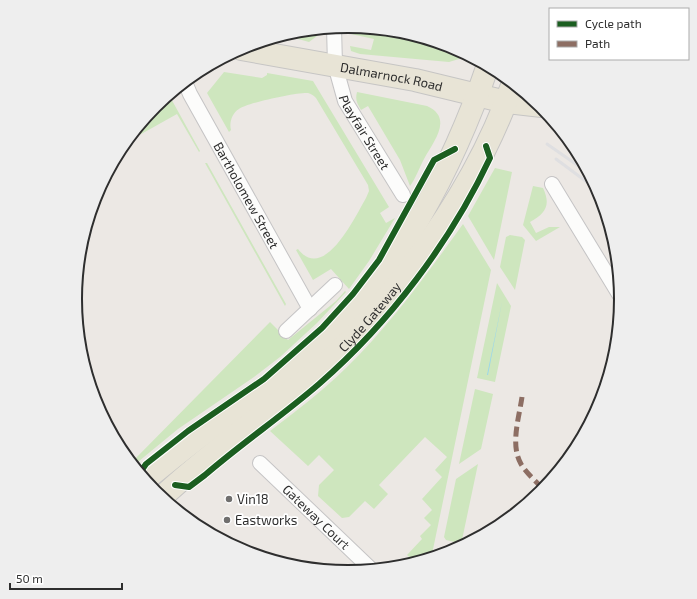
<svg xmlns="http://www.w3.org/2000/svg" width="697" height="599" viewBox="0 0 697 599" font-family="'Exo 2',sans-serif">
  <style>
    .green { fill: #cee6be }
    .water { fill: #99d6ec }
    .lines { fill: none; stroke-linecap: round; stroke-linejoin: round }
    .minor-casing { stroke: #c5c4c5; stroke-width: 16 }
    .primary-casing { stroke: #c6c5c4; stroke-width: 24 }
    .minor { stroke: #fcfcfb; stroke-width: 14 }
    .primary { stroke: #e8e4d6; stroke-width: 22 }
    .rail { stroke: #dfdfe1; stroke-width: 3 }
    .quiet { stroke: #8d6e63; stroke-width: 5; stroke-dasharray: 10 5; stroke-linecap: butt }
    .cycleway-casing { stroke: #fff; stroke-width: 8 }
    .cycleway { stroke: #1b5e20; stroke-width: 6 }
    .poi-dot { fill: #706f6e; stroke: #fff; stroke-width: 1.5 }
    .labels { text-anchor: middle; stroke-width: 3.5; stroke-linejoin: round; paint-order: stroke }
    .street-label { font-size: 13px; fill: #2e2e2e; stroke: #fff }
    .poi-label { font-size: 13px; fill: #2e2e2e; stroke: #fff; text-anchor: start }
    .rim { fill: none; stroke: #2e2e2e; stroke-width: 2 }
  </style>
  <rect width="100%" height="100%" fill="#ece8e4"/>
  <path class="green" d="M351,26L402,31L444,50L457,49L467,54L459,59L449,62L360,54L351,51L350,46L371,50L374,39L351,34Z
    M318,29L317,36L309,42L284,35Z
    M224,72L262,78L267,75V73L313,81L389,207L380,213L386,223L395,218L369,261L349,289L331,269L313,280L296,250L298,249C324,283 355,217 366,198L369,191L368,185L316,98C313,95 311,94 308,93C298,92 246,103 239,109C232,113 229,123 231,130L229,132L207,93Z
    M357,92L427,106C454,118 433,142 424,159C419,168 416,178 410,186L400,160L368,106L361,110C357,103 355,100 357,92Z
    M169,95L200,151L199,152L177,114L127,142L129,145L119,151L155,106Z
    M205,163H207L286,304L285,306Z
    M495,168L512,172L494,260L468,216Z
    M533,186L543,188C551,205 546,213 530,222L536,233L549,227H560L536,241L523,225Z
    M463,224L491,270L431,559L416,563L407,555L422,539L420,536L431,525L424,518L432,510L422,499L442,477L435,470L447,457L425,437L379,485L388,494L374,509L365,501L349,517L342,518L318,496L319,485L334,470L319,455L308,466L270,431C296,411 323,391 347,367C391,324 427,274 463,224Z
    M510,235L522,237L525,240L515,290L500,267L506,237Z
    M497,283L511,306L495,382L477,378Z
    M345,291L346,292L317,323L280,357L254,377L178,429L133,466L131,463L270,322L288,340L336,301Z
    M475,389L493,394L481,449L459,464Z
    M478,464L462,540L459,543L446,540L444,537L456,479Z"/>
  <path class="water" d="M502,302L488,375H487Z"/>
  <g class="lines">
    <g class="minor-casing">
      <g id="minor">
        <path id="s1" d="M334,27L335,65L345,101L403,195"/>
        <path id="s2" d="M185,82L190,94L310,309"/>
        <path d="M552,184L622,299"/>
        <path d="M286,331L335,285"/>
        <path id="s3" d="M260,463L373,571"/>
      </g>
    </g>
    <g class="primary-casing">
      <g id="primary">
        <path id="s4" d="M241,49L415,80L506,102L542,106"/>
        <path d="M145,480C167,462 190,443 214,426C249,402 284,379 316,350C396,276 453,168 488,65"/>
        <path id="s5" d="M161,498C215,447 279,406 334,356C356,335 377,310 396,286C445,225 487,157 513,83"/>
      </g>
    </g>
    <use href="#minor" class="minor"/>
    <use href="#primary" class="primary"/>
    <path class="rail" d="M547,144L590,174
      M556,159L599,191"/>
    <path class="quiet" d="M522,397C519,418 510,445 521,464C527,474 537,482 544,490"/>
    <g class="cycleway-casing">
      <path id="cycleway" d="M139,474L146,464L188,431L264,379L322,328L353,294L379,260L434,160L455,149
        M175,485L189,487L205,475C242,443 282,416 319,384C390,322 450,243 490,158L486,146"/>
    </g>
    <use href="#cycleway" class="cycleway"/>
  </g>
  <g class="poi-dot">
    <circle cx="229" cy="499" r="4"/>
    <circle cx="227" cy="520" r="4"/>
  </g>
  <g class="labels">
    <g class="street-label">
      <text dy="5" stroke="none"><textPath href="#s4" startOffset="153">Dalmarnock Road</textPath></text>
      <text dy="5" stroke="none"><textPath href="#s1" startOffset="112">Playfair Street</textPath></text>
      <text dy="5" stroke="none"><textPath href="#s2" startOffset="129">Bartholomew Street</textPath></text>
      <text dy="5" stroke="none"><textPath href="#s5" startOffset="277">Clyde Gateway</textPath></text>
      <text dy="5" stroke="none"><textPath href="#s3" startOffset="78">Gateway Court</textPath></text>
    </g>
    <g class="poi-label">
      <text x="237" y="504">Vin18</text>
      <text x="235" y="525">Eastworks</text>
    </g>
  </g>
  <path d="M0 0H697V599H0ZM82 299a266 266 0 1 1 532 0a266 266 0 1 1-532 0Z" fill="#eee" fill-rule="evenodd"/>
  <path class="rim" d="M82 299a266 266 0 1 1 532 0a266 266 0 1 1-532 0Z"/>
  <rect x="549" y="8" width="140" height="52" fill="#ffffff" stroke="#ababab"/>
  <rect x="557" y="21" width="20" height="6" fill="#1b5e20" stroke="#ababab"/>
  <text x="585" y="28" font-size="12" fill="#2e2e2e">Cycle path</text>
  <rect x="557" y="41" width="20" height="6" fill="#8d6e63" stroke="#ababab"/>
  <text x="585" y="48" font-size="12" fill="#2e2e2e">Path</text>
  <path d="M10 583v6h112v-6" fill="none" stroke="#2e2e2e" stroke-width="2"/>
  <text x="16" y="583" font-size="12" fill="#2e2e2e" stroke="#ffffff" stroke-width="3" paint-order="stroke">50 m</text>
</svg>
